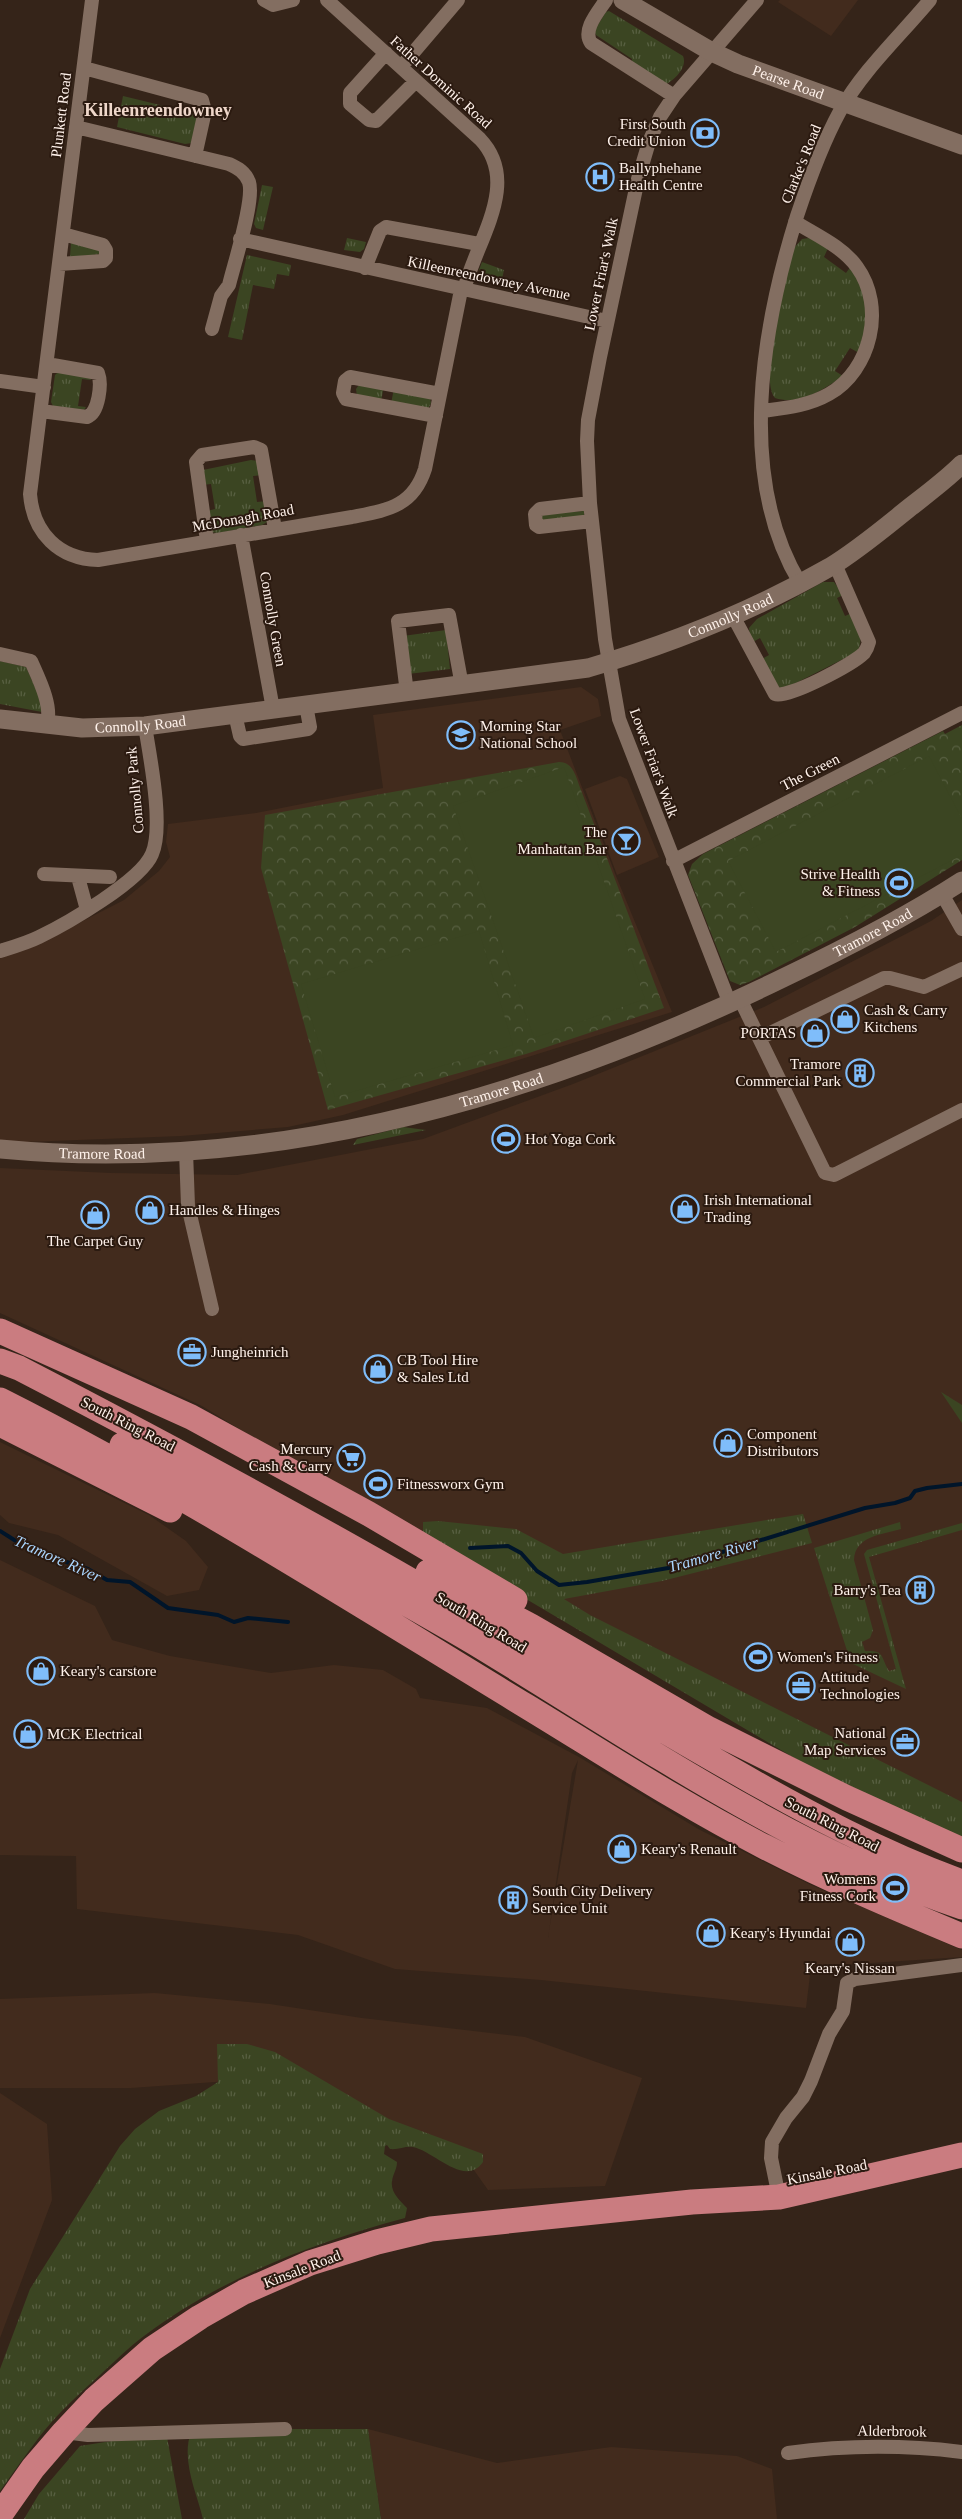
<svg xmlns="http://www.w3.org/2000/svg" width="962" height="2519" viewBox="0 0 962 2519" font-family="Georgia,serif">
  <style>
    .built { fill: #422b1d; fill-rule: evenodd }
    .grass { fill: url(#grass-tufts) }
    .park { fill: url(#park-crowns) }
    .pitch { fill: #3b4522 }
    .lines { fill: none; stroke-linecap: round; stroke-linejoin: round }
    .stream { stroke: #00152a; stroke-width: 4 }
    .street { stroke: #836e61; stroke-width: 14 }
    .secondary { stroke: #836e61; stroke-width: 19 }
    .highway { stroke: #ca7c80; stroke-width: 25 }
    .labels { text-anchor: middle; stroke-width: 4; stroke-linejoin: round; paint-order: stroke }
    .street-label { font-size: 15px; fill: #fff2eb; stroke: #2b1a10 }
    .poi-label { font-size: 15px; fill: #fff2eb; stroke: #2b1a10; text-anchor: start }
    .water-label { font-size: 16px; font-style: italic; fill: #abd6fe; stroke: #2b1a10 }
    .quarter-label { font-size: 18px; font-weight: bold; fill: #efd7ca; stroke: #2b1a10 }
  </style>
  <defs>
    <pattern id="grass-tufts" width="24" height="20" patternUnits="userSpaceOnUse" patternTransform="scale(1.25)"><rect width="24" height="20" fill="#3b4522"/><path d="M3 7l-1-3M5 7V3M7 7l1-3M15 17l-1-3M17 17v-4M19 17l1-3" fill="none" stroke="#586042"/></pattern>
    <pattern id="park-crowns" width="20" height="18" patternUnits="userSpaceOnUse" patternTransform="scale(1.25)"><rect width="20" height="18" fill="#3b4522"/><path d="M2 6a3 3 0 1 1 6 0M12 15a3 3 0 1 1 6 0" fill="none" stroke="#586042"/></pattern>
  </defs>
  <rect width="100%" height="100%" fill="#352419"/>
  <path class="built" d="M780,0H858L831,36L778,2Z
    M581,687L598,699L601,716L560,730L616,876L672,1012L343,1115L288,1127L181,1136L0,1143V958L28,949L124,900L159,871L170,857L166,842L168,824L256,813L383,788L373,715Z
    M620,776L627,779L659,857L617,875L585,789Z
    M962,900V1822L325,1482L202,1406L0,1313V1168L111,1173L237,1175L423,1139L573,1084L764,1007L931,921Z
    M0,1442L149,1515L186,1541L208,1567L199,1590L167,1596L58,1535L9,1523L0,1515Z
    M0,1560L95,1606L112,1640L170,1656L271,1673L334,1665L383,1670L416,1689L420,1698L487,1708L579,1757L700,1830L809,1884L962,1950V1957L811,1967L806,2008L541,1980L395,1969L298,1935L77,1909L76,1856L0,1855ZM578,1760L548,1937V1938L572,1773Z
    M155,1993L270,2004L362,2018L525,2037L642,2078L605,2186L488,2190L466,2159L229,2081L131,2088H0V1999Z
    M0,2093L47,2124L52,2200L0,2338Z
    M368,2429L497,2463L611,2447L737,2456L772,2469L777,2519H381Z"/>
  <path class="grass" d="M609,11L683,56C688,67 674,81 664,85L632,61V59L596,35L594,31L606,12Z
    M123,96L193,113L198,118L192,143L185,144L117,127Z
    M262,185L273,187L263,230L256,228L254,224Z
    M347,238L366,242L364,249L360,252L344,250Z
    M809,238L828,248L824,257L846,273L851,266C868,295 870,321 859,353L850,348L835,371L843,376C824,389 800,406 775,398C758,380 787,275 794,248L802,239Z
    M71,242L97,245L102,254L70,257Z
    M247,255L291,265L289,276L277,274L274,289L253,285L242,340L228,337Z
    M482,262L504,270L501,284L482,276L479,270Z
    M58,372L90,377L91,380L82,379L78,406L86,407L84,410L53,406L51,402L55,375Z
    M361,382L384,385L381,402L357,396L356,389Z
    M394,388L430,397L431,403L428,409L391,404Z
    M251,460L258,461L261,475L253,476L257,502L267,501V522L262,525L218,533L211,532L207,511L215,509L211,484L202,485L203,470Z
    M584,511V517L542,521V514Z
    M823,582H834L843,595L837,598L845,616L852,613C857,626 865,638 857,652L786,688H780L760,660L769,655L760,638L751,643L749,628L757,619Z
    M446,630L450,669L408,674L403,636Z
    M0,661L26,667L40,698L42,712L0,704Z
    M403,1127L426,1130L353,1145L357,1139Z
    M941,1392L962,1405V1423Z
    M803,1514L812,1543L662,1581L564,1599L590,1615L962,1802V1838L813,1769L423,1538V1522L438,1521L516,1529L563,1554Z
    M900,1522L901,1529C881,1535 855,1536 854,1560L873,1630L870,1638L862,1642L865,1651C885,1650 880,1656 889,1671L896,1669L864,1554L867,1550L962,1523V1530L869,1557L906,1689L851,1663L814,1548Z
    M217,2044H247L275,2052L389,2119L483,2154V2162C465,2188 434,2151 413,2147C405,2146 398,2150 390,2149L387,2145L385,2146L384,2154L397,2162C397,2169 393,2174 392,2181C390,2192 400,2201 407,2208L405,2218C312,2243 221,2278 144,2336C129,2347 115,2361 101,2374C80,2393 58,2413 40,2436C26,2454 13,2473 0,2491V2369L30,2289L120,2146L135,2129L159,2111L196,2096L218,2082Z
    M285,2429H368L381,2519H203C196,2491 181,2460 191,2432Z
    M167,2437L182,2519H24L39,2494L80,2446L118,2440Z"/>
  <path class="park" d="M962,725V860L855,927L749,982L740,985L730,981L688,875L692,864L703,854L943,731L945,734Z
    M559,762C574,762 576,778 581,790L664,1008L526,1054L328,1110L261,868L265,815Z"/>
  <path class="pitch" d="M929,756L962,819V855L776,952L728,861Z
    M564,767L645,999L534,1038L453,806Z
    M479,931L513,1045L335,1097L301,984Z"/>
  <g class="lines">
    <path class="stream" d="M0,1531L19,1543H28L37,1551L57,1559L88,1569L107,1580L130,1582L168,1608L218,1615L234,1622L248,1618L288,1622
      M470,1548L508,1546L521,1553L537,1571L559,1585L587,1582L674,1567L865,1508L895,1503L910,1498L915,1491L927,1488L962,1484"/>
    <path class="street" d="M92,0L30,494C33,533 59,559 98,560L352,517C387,510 413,507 425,469L461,290
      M264,0L273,5L293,0
      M327,0L480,139C522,183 476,241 464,290
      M606,0C598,12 582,30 591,43L674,96
      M386,53L350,93V104L369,120L376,121L416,81
      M401,67L458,0
      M84,68L202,100L205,111L195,156
      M76,127L229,164C238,168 245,172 249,182C255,200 234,264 229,285L221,296L212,329
      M240,239L607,321
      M59,264L103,261L106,258V250L103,245L63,234
      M365,268L380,231L386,227L479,244
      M0,381L44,387
      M41,411L87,417C99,413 102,383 98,373L47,364
      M762,411C785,408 808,406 829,394C871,370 886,307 857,267C843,247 816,235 795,222
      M436,416L346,399L343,393L345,381L350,377L440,394
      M590,503L540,509L535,514L536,525L539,527L592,521
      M241,535L273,709
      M207,541L196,462L202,455L254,447L261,450L275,529
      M800,583C736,477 762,328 797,216C809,180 822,144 840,111C863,70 900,36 930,0
      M732,614L775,694C788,699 853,664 864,653C867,649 868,646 869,642L838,571L831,566
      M0,654L31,661C38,677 54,708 46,725
      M407,693L398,621L449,615L462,686
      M235,714L240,736L243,739L308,729L310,727L306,705
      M673,861L962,713
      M44,874L110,877
      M78,877L87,910
      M942,894L962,929
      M0,951C13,947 27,943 39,937C66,924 141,881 152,854C164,827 150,757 145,726
      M740,999L825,1173L834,1175L840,1172L962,1110
      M730,1004L619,719L605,639L590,503L587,441L588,420L600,357L638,179L649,142L660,117L674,96L757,0
      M760,1038L884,978H890L924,987L962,969
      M186,1151L188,1206L212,1309
      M779,2197L771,2158L772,2142L786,2118L803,2097L811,2081L829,2034L843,2011L847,1983L855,1979L962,1965
      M64,2432L88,2435L285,2429
      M788,2453C846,2445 904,2445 962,2452"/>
    <g class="secondary">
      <path id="s1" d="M623,0L712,52L738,64L962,145"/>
      <path id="s2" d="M0,719L82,728L145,726L588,668C670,644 755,610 830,567C858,550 884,528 909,508C927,494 946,480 962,464"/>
      <path id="s3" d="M0,1149C271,1175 541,1096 783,978C844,949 905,918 962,881"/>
    </g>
    <path class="highway" d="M0,1331L191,1417L369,1514L515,1600
      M0,1361L19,1368C181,1452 341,1538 497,1631C576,1678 654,1726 734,1771C807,1813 882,1853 962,1882
      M0,1400C181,1491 353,1601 526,1706C605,1754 683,1805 765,1847C829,1880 895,1908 962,1936
      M0,1424L170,1510
      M122,1445C196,1484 269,1525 341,1567C386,1592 431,1617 475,1643C632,1738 787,1847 962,1907
      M428,1572L531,1626L709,1729L847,1798L962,1850
      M0,2515L33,2468L64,2432L94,2400L152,2349L200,2317L244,2292L310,2263L377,2242L431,2229L692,2202L779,2197L962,2155"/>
  </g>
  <defs>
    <g id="bank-ring" transform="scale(1.4375)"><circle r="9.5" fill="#2b1a10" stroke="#7fbdfa" stroke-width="1.5"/><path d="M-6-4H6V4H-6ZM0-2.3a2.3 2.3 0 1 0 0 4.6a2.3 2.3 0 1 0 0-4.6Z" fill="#7fbdfa"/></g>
    <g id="hospital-ring" transform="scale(1.4375)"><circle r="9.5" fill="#2b1a10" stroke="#7fbdfa" stroke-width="1.5"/><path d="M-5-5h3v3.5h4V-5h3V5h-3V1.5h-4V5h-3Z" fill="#7fbdfa"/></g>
    <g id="school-ring" transform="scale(1.4375)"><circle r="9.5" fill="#2b1a10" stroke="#7fbdfa" stroke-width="1.5"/><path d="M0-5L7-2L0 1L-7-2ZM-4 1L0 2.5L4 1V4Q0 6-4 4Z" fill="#7fbdfa"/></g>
    <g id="bar-ring" transform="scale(1.4375)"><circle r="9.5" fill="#2b1a10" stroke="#7fbdfa" stroke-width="1.5"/><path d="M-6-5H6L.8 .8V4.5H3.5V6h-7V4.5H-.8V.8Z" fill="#7fbdfa"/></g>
    <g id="stadium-ring" transform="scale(1.4375)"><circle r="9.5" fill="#2b1a10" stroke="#7fbdfa" stroke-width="1.5"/><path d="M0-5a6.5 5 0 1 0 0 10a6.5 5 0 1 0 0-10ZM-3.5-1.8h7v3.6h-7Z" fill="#7fbdfa"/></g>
    <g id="shop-ring" transform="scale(1.4375)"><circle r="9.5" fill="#2b1a10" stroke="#7fbdfa" stroke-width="1.5"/><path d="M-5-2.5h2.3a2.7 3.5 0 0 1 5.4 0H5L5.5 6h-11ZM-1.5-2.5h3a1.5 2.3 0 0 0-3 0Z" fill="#7fbdfa"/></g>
    <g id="building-ring" transform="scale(1.4375)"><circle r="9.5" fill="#2b1a10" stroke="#7fbdfa" stroke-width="1.5"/><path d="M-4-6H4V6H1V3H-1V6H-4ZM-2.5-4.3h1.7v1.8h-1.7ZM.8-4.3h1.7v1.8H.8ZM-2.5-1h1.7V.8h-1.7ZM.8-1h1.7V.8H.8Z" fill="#7fbdfa"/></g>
    <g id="office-ring" transform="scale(1.4375)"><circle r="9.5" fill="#2b1a10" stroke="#7fbdfa" stroke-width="1.5"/><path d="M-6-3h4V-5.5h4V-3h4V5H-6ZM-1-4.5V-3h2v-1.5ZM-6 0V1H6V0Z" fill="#7fbdfa"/></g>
    <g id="supermarket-ring" transform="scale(1.4375)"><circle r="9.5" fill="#2b1a10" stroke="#7fbdfa" stroke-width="1.5"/><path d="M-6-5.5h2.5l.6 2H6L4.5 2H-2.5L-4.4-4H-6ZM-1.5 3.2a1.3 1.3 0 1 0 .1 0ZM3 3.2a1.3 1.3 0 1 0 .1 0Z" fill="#7fbdfa"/></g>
  </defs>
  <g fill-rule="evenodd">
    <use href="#bank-ring" x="705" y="133"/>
    <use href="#hospital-ring" x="600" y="177"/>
    <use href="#school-ring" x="461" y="735"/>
    <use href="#bar-ring" x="626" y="841"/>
    <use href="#stadium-ring" x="899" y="883"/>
    <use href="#shop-ring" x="845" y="1019"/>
    <use href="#shop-ring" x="815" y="1033"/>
    <use href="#building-ring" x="860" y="1073"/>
    <use href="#stadium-ring" x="506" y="1139"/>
    <use href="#shop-ring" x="685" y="1209"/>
    <use href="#shop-ring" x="150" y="1210"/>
    <use href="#shop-ring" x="95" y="1215"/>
    <use href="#office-ring" x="192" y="1352"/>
    <use href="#shop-ring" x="378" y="1369"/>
    <use href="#shop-ring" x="728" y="1443"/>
    <use href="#supermarket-ring" x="351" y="1458"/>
    <use href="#stadium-ring" x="378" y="1484"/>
    <use href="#building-ring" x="920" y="1590"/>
    <use href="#stadium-ring" x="758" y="1657"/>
    <use href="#shop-ring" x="41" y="1671"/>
    <use href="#office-ring" x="801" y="1686"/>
    <use href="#shop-ring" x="28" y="1734"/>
    <use href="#office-ring" x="905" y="1742"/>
    <use href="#shop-ring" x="622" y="1849"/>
    <use href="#stadium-ring" x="895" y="1888"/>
    <use href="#building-ring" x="513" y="1900"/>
    <use href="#shop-ring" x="711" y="1933"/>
    <use href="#shop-ring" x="850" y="1942"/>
  </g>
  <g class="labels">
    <g class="street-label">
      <text transform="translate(441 82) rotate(42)" y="5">Father Dominic Road</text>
      <text dy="5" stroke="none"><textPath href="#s1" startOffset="185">Pearse Road</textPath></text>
      <text transform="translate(61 115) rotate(-83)" y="5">Plunkett Road</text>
      <text transform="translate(801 164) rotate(-68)" y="5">Clarke's Road</text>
      <text transform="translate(601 274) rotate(-78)" y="5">Lower Friar's Walk</text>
      <text transform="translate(489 278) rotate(12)" y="5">Killeenreendowney Avenue</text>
      <text transform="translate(243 518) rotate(-10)" y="5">McDonagh Road</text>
      <text dy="5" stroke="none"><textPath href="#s2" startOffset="744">Connolly Road</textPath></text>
      <text transform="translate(273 619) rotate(80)" y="5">Connolly Green</text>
      <text dy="5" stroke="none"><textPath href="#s2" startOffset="141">Connolly Road</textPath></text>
      <text transform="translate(654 763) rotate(70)" y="5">Lower Friar's Walk</text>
      <text transform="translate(810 772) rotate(-27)" y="5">The Green</text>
      <text transform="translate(135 790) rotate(-95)" y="5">Connolly Park</text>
      <text dy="5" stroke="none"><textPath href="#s3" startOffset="912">Tramore Road</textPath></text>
      <text dy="5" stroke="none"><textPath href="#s3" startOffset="508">Tramore Road</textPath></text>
      <text dy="5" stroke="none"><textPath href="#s3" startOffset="102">Tramore Road</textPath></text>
      <text transform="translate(128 1424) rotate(27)" y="5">South Ring Road</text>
      <text transform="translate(481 1622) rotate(31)" y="5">South Ring Road</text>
      <text transform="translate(832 1824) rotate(27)" y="5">South Ring Road</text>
      <text transform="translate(827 2172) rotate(-11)" y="5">Kinsale Road</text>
      <text transform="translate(302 2269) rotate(-21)" y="5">Kinsale Road</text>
      <text transform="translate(892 2431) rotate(1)" y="5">Alderbrook</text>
    </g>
    <g class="poi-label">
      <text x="686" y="129" text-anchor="end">First South<tspan x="686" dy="17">Credit Union</tspan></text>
      <text x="619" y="173">Ballyphehane<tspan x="619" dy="17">Health Centre</tspan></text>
      <text x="480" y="731">Morning Star<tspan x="480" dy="17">National School</tspan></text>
      <text x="607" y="837" text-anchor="end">The<tspan x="607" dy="17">Manhattan Bar</tspan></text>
      <text x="880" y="879" text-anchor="end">Strive Health<tspan x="880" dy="17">&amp; Fitness</tspan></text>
      <text x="864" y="1015">Cash &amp; Carry<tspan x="864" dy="17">Kitchens</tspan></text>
      <text x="796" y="1038" text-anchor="end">PORTAS</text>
      <text x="841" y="1069" text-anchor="end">Tramore<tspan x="841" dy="17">Commercial Park</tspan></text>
      <text x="525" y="1144">Hot Yoga Cork</text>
      <text x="704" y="1205">Irish International<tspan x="704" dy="17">Trading</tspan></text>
      <text x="169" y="1215">Handles &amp; Hinges</text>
      <text x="95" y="1246" text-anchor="middle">The Carpet Guy</text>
      <text x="211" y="1357">Jungheinrich</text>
      <text x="397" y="1365">CB Tool Hire<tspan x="397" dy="17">&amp; Sales Ltd</tspan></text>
      <text x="747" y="1439">Component<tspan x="747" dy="17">Distributors</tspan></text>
      <text x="332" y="1454" text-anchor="end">Mercury<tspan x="332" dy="17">Cash &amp; Carry</tspan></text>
      <text x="397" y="1489">Fitnessworx Gym</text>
      <text x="901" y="1595" text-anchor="end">Barry's Tea</text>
      <text x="777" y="1662">Women's Fitness</text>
      <text x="60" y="1676">Keary's carstore</text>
      <text x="820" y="1682">Attitude<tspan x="820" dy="17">Technologies</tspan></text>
      <text x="886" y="1738" text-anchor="end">National<tspan x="886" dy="17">Map Services</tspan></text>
      <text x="47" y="1739">MCK Electrical</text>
      <text x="641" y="1854">Keary's Renault</text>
      <text x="876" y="1884" text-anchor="end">Womens<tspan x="876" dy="17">Fitness Cork</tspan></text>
      <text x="532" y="1896">South City Delivery<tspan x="532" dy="17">Service Unit</tspan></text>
      <text x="730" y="1938">Keary's Hyundai</text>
      <text x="850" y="1973" text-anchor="middle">Keary's Nissan</text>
    </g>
    <g class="water-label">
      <text transform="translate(713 1554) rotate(-16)" y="6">Tramore River</text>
      <text transform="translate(58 1558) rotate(24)" y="6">Tramore River</text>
    </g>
    <g class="quarter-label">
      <text x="158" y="116">Killeenreendowney</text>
    </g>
  </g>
</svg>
